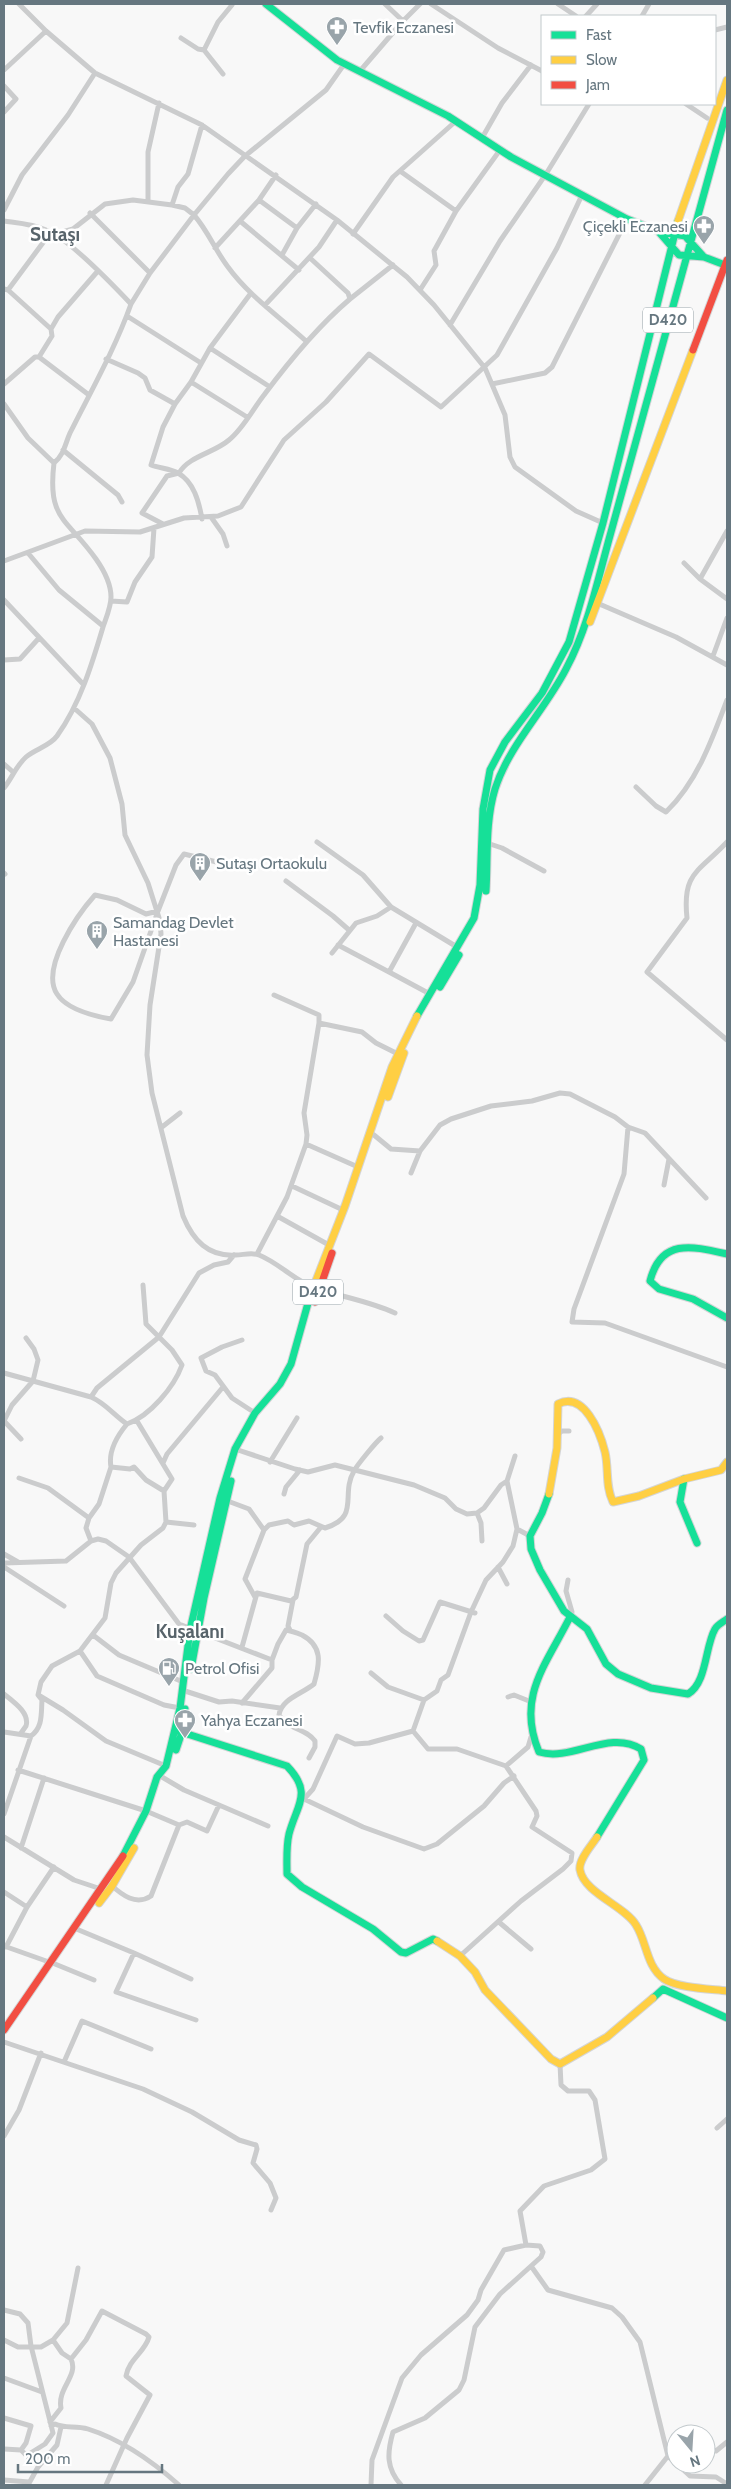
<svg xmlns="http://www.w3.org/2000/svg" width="731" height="2489" viewBox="0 0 731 2489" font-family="Cabin,sans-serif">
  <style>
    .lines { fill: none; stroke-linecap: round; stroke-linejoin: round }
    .fast-casing { stroke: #d4d5d6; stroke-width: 9 }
    .slow-casing { stroke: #d4d5d6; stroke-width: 9 }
    .jam-casing { stroke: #d4d5d6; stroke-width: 9 }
    .street { stroke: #cbcccd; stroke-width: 5 }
    .fast { stroke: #16e098; stroke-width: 7 }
    .slow { stroke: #ffcf43; stroke-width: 7 }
    .jam { stroke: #f24e42; stroke-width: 7 }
    .labels { text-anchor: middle; stroke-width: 5; stroke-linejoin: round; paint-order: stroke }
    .shield { fill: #fff; stroke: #94a0a6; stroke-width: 1 }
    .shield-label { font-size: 15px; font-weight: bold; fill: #667780 }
    .poi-label { font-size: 16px; fill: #667780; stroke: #fff; text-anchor: start }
    .quarter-label { font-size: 19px; font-weight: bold; fill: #58646b; stroke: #fff }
  </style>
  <rect width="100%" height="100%" fill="#f8f8f8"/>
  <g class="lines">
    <g class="fast-casing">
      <path id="fast" d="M266,4L337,60L448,116L511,157L627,219L658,231L685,236L704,257
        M658,231L679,255L704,257L725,265
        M603,523L678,221
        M611,532L727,110
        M486,891C488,858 485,822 495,789C509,745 545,710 566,669C589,626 598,578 611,532
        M440,987L459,955
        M417,1016L474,918L480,885L483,809L490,770L505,742L542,693L569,642L603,523
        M727,1254C692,1246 661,1238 650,1281L659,1289L693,1299L727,1318
        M684,1479L680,1502L697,1543
        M549,1494L542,1513L530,1536L531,1549L540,1570L564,1611L587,1629L606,1664L618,1674L651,1688L688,1694C707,1683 705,1646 715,1629C717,1625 723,1622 727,1619
        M570,1617C546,1665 516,1697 539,1752C572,1762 609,1729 641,1749L644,1760L597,1837
        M191,1669L204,1598L231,1481
        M178,1731L287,1766C313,1793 297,1804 289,1834C286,1847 287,1861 287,1874L302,1887L373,1929L401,1952L406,1953L433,1939L437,1941
        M176,1750L182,1732L185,1709
        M123,1856L146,1811L157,1777L166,1766L180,1708L190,1630L220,1498L235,1449L255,1413L280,1384L291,1364L310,1296
        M653,1998L663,1989L727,2018"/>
    </g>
    <g class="slow-casing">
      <path id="slow" d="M678,221L727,80
        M590,622L693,350
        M388,1097L404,1053
        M310,1296L345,1206L392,1067L417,1016
        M549,1494L557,1448L558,1404C584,1391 600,1432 605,1452C609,1469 605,1486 613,1502L639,1496L684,1479L721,1470L727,1462
        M597,1837C592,1845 578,1860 580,1870C584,1893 625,1906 636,1925C647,1942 646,1966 664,1979C677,1988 710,1989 727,1991
        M99,1903L112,1886L134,1848
        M437,1941L460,1956L475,1972L485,1990L551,2059L560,2064L607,2037L653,1998"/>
    </g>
    <g class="jam-casing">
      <path id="jam" d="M693,350L727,260
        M315,1302L332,1253
        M4,2030L123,1856"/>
    </g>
    <path class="street" d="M19,4L46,31L95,73L202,125L337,220L407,277L434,305L485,368L505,415L510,457L515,467L576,511L603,523
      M385,4L403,21
      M431,4L498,48L542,71
      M558,4L576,16
      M586,16L597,4
      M642,16L649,4
      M715,30L727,27
      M181,38L198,49L204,50
      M4,70L46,31
      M360,71L403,21L420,4
      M223,74L204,50L218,22L232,5L231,4
      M4,86L16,99L4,112
      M686,104L707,118
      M482,138L502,103L531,65
      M400,171L456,211
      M259,200L297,228
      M148,202V152L159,103
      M172,205L178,187L188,174L202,125
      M4,210L22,175L68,115L95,73
      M90,213L150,273
      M4,221C18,223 33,224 46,230C68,238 114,286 131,304C115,349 91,391 70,433C65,444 64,455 54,463C47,520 67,518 96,559C103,569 111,584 111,597C111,607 106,618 103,627C92,664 80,704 57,736C50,746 35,749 26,757C16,766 12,778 4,788
      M240,221L299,270
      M353,234L393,177L456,121
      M215,248L259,200L276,175
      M282,255L297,228L316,204
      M4,289L8,290L45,240L55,234L73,229L105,204L133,200L172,205L185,208L194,215L228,174L245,156L326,90L345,63
      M8,290L51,329
      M420,290L436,265L434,251L456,211L500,150
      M350,299L393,265
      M131,304L150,273L194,215C208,231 215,250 228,267C249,296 280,317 306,341
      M265,305L319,247L337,220
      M127,316L201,363
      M450,325L500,241L546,174L589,104
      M210,348L270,387
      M39,357L89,395
      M106,359L138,373L145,378L150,390L175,404
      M191,382L247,417
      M4,384L35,357H39L52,336L51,329L58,317L97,272
      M492,384L545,373L552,367L627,219
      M4,404L28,438L54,463
      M63,450L118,495L122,502
      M211,517L223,534L227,546
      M202,519C199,502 194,482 178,473C171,469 159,468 151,465L163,427L175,404L191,382L210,348L251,293
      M163,524L142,513L167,476L179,473C189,456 214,453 229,440C243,429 253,409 264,395C290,360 317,327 350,299L348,293L310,258
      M727,531L700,579L727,599
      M28,553L59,590L103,626
      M4,561L85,531L140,532L184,518L218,516L241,507L284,440L326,402L369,354L441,407L497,355L557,248L582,195
      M684,563L700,579
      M4,600L83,684
      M111,601L127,602L135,582L152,557L154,528
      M597,603L676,637L727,665
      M713,656L727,618
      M4,660L20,659L39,638
      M74,708L92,724L110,758L122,804L125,835L148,883L160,921L161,934L150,1005L147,1055L152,1093L183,1216C193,1240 208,1257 236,1255C243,1255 252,1252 259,1255C279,1263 295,1281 315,1288C342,1297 369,1301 395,1313
      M4,764L13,772
      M636,787L656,806L666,812C697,782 712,740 727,700
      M317,842L363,875L391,907L457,947
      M727,842C699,872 682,872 687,918L647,972L727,1040
      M487,843L502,848L544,871
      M4,873L5,874
      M286,881L333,916L349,930
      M158,911L146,914L117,900L95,895C78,914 40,968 57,994C67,1010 94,1016 111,1019L133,982L158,911L176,865L184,854L233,866
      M416,923L389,972L430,994
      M338,945L389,972
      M332,953L356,923L377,916L391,907
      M319,1023L362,1032L376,1043L398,1054
      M162,1127L180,1113
      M628,1127L624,1174L574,1309L572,1322L605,1323L727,1367
      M374,1135L391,1149L420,1151L440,1125L451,1119L491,1106L532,1101L560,1093L570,1094L615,1117L628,1127L645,1133L706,1198
      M306,1144L358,1167
      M411,1173L420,1151
      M664,1185L669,1159
      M292,1186L343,1210
      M277,1216L329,1245
      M257,1254L287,1197L306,1144L307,1135L304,1113L319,1023V1015L274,995
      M242,1340L222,1347L201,1358L206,1371L215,1375L232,1398L255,1413
      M4,1373L91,1397C105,1403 114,1415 127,1424C150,1416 174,1387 182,1365L172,1350L146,1324L143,1285
      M91,1397L97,1388L159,1337L199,1273L214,1265L228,1262L234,1255
      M558,1434L562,1431H569
      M21,1439L4,1421L12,1405L33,1381L38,1360L34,1349L26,1338
      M235,1449L295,1469L308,1472L335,1465L414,1485L445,1498L456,1509L467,1514L477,1513L484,1508L501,1485L507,1481L517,1529L513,1546L503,1562L486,1580L471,1612L448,1675L441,1680L437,1691L424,1700L413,1731L369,1743L355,1744L337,1736L313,1789L304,1799L363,1827L424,1849L437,1844L484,1806L504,1783L514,1776
      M270,1462L297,1418
      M163,1463L167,1454L223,1387
      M111,1467C108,1451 117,1436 127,1424
      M19,1478L48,1488L89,1518
      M507,1481L515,1456
      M284,1494L286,1487L300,1470
      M225,1500L249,1509L264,1530L269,1525L288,1521L294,1525L309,1521L325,1528C361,1517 340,1495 354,1471C357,1465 376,1442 381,1438
      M477,1513L481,1523L482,1541
      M166,1522L194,1525
      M517,1529L530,1536
      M91,1541L86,1528L89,1518L99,1504L111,1467L130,1469L134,1467L146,1480L164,1491
      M4,1554L18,1562
      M4,1563L66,1561L91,1541L98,1539L106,1541L129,1557L179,1624L272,1660V1668L242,1703
      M4,1567L64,1606
      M498,1567L507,1584
      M568,1580L566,1591L572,1612L570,1617
      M255,1597L245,1579L264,1530
      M386,1616L403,1631L419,1641L423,1640L440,1602L475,1613
      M290,1630L288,1626L293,1600
      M93,1635L119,1655L183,1682
      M242,1647L257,1593L291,1601L296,1597L307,1544L321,1527
      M80,1651L97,1676L164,1705L180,1708
      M272,1660L278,1644L286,1630C292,1631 297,1633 302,1635C323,1646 320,1663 314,1684C302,1694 281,1699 279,1715C288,1730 306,1728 315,1741V1747L309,1758
      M371,1673L388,1687L424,1700
      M182,1690L219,1702L232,1701L280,1708
      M4,1694C14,1702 30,1713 26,1726L21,1733
      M40,1696L63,1710L106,1741L166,1766
      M508,1697L514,1695L529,1701
      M413,1731L428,1749H457L506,1766L536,1811L537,1816L532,1827L572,1853L571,1861L563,1869L521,1901L460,1956
      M4,1732L31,1736C43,1727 41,1714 42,1700L38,1695L41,1682L52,1666L80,1651L105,1618L111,1583L116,1573L141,1545L163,1528L166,1522L164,1491L172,1479L137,1421
      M506,1766L528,1747L531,1737
      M18,1770L146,1811L179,1825L187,1822L207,1831L219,1805
      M157,1777H162L184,1790L268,1826
      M4,1814L31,1736
      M4,1837L74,1880L101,1889
      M21,1848L44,1778
      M111,1885C122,1895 136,1906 151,1896L179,1825
      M4,1892L27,1907
      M500,1923L531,1949
      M74,1928L134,1953L191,1979
      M4,1946L49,1962
      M6,1947L27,1907L54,1867
      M134,1953L116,1992L196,2020
      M55,1964L94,1980
      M4,2042L143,2089L192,2112L239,2140L256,2145L257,2149L253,2163L270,2183L276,2198L271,2210
      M64,2062L82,2021L151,2049
      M717,2128L727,2119
      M4,2136L19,2110L41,2053
      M531,2266L548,2290L612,2308L622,2317L640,2342L668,2456L676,2464
      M4,2310L20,2314L28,2323L31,2346L53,2433L45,2444L29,2454V2458L21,2450L4,2449
      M4,2340L18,2347H41L53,2340L62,2353L71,2359C79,2376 57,2388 61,2408L50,2422
      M53,2340L67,2323L78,2268
      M71,2359L86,2340L102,2311L146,2334L149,2337C145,2352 129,2359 126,2376L150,2395L127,2438L106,2485
      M4,2378L42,2392
      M4,2418L31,2426L26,2443L21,2450
      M51,2426L55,2424C65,2429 76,2425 88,2429C123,2440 152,2461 179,2485
      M706,2446L716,2451L727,2442
      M677,2464L690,2476L716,2477L727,2484
      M4,2480L29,2482
      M28,2485L38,2467L57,2445L61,2427
      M371,2485L372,2460L402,2378L421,2355L467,2315L478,2300L481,2290L504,2250L526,2245L520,2211L544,2186L591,2170L605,2159L595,2100L589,2091H568L561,2085L560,2064
      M401,2485C386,2468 387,2453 393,2432L425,2418L459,2390L464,2380L475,2327L500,2294L541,2257L543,2252L540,2246L526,2245
      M645,2485L668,2456L676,2451"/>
    <use href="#fast" class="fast"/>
    <use href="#slow" class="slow"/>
    <use href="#jam" class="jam"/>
  </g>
  <defs>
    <g id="pharmacy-pin" transform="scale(1.125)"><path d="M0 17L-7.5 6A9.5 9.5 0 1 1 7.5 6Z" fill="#99a4aa" stroke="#fff"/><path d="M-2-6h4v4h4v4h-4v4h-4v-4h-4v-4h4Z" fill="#fff"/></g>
    <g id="building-pin" transform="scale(1.125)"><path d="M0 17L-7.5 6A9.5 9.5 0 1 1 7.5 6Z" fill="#99a4aa" stroke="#fff"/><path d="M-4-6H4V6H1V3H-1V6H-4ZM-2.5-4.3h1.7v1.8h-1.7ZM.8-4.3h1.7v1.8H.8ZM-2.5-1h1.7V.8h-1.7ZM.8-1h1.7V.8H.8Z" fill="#fff"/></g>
    <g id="fuel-pin" transform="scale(1.125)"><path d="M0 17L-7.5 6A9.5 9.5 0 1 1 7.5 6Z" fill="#99a4aa" stroke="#fff"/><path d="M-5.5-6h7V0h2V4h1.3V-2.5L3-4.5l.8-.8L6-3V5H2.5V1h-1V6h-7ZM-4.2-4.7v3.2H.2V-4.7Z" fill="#fff"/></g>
  </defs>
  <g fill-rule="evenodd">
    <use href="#pharmacy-pin" x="337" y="27"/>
    <use href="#pharmacy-pin" x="704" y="226"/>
    <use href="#building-pin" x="200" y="863"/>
    <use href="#building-pin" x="97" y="931"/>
    <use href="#fuel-pin" x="169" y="1668"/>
    <use href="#pharmacy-pin" x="185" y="1720"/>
  </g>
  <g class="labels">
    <g class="shield">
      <rect x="643" y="307.5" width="50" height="25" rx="4"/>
      <rect x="293" y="1279.5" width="50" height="25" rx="4"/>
    </g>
    <g class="shield-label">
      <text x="668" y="325">D420</text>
      <text x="318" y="1297">D420</text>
    </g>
    <g class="poi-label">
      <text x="353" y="33">Tevfik Eczanesi</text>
      <text x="688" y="232" text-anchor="end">Çiçekli Eczanesi</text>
      <text x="216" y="869">Sutaşı Ortaokulu</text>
      <text x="113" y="928">Samandag Devlet<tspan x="113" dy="18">Hastanesi</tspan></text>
      <text x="185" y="1674">Petrol Ofisi</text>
      <text x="201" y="1726">Yahya Eczanesi</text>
    </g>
    <g class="quarter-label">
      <text x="55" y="241">Sutaşı</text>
      <text x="190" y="1638">Kuşalanı</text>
    </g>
  </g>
  <rect width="731" height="2489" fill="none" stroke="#667780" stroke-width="10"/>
  <rect x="541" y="15" width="175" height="90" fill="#ffffff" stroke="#c2c9cc"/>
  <rect x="551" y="31" width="25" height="8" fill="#16e098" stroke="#c2c9cc"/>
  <text x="586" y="40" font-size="15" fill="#667780">Fast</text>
  <rect x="551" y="56" width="25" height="8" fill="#ffcf43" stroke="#c2c9cc"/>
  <text x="586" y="65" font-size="15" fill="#667780">Slow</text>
  <rect x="551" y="81" width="25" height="8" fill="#f24e42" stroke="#c2c9cc"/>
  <text x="586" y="90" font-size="15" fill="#667780">Jam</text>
  <g transform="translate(691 2449) rotate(162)"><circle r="24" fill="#ffffff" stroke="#c2c9cc"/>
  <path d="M0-4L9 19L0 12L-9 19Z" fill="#99a4aa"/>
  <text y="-8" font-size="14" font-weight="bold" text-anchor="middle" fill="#667780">N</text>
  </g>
  <path d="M18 2464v8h144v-8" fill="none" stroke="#667780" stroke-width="2.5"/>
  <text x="25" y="2464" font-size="15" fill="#667780" stroke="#ffffff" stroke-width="4" paint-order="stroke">200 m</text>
</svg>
